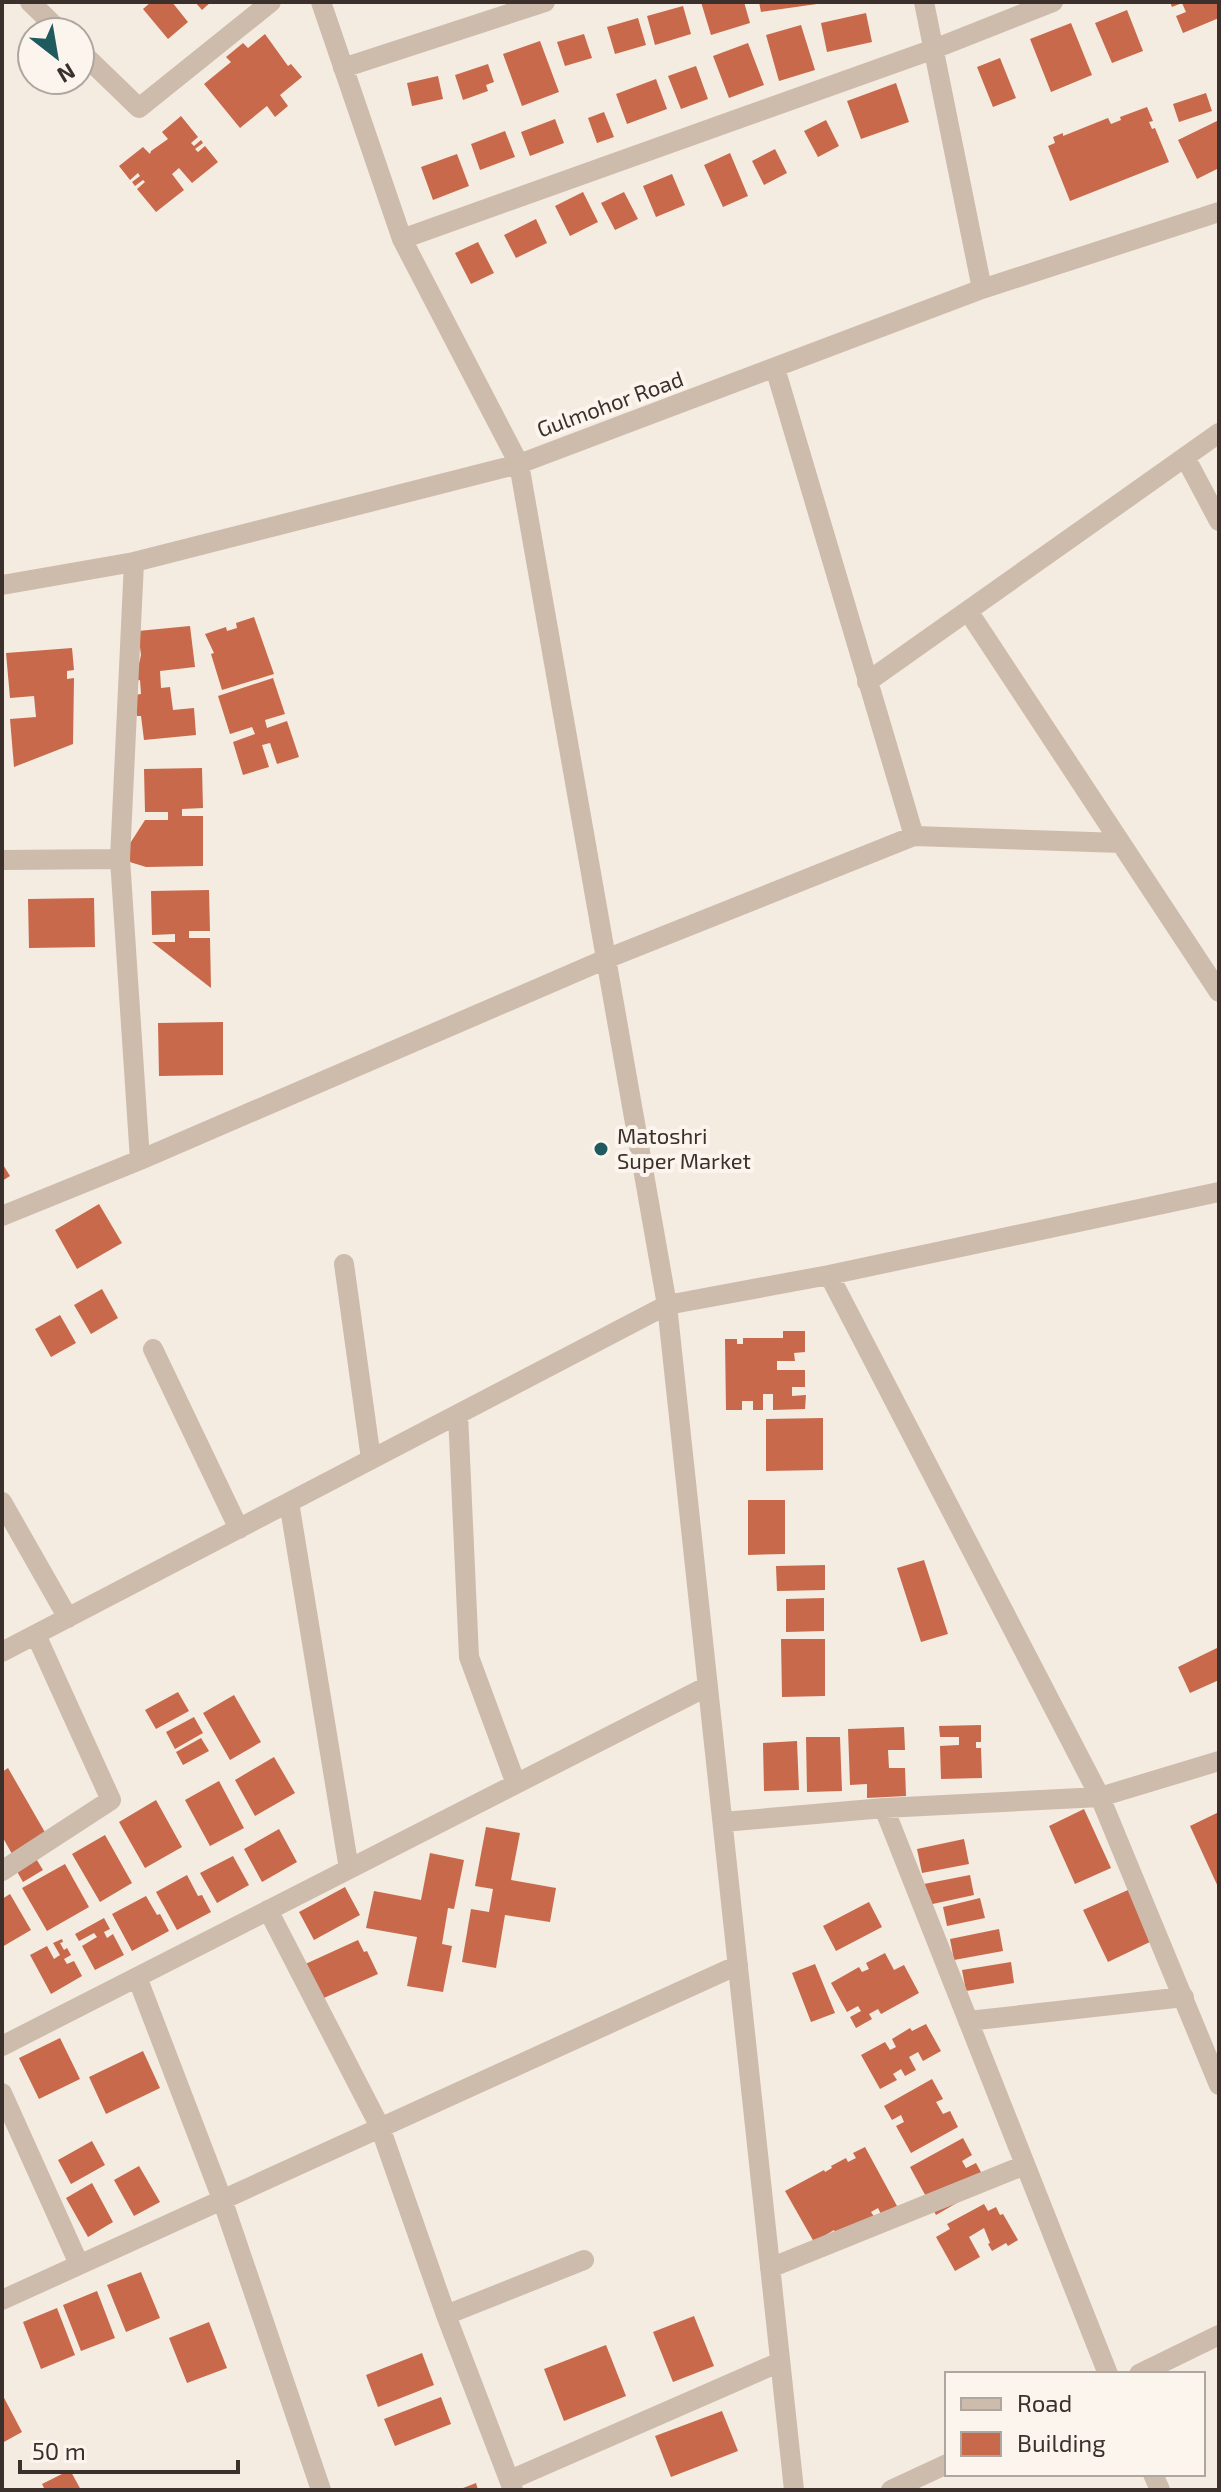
<svg xmlns="http://www.w3.org/2000/svg" width="1221" height="2492" viewBox="0 0 1221 2492" font-family="'Exo 2',sans-serif">
  <style>
    .building { fill: #c8694b }
    .lines { fill: none; stroke-linecap: round; stroke-linejoin: round }
    .minor { stroke: #cdbbac; stroke-width: 20 }
    .poi-dot { fill: #1f5a5e; stroke: #fbf5ee; stroke-width: 3 }
    .labels { text-anchor: middle; stroke-width: 8; stroke-linejoin: round; paint-order: stroke }
    .street-label { font-size: 22px; fill: #3b302b; stroke: #fbf5ee }
    .poi-label { font-size: 22px; fill: #3b302b; stroke: #fbf5ee; text-anchor: start }
  </style>
  <rect width="100%" height="100%" fill="#f4ebe1"/>
  <path class="building" d="M151,2H172L188,22L168,39L143,9Z
    M195,2H211L202,10Z
    M701,2H744L750,23L711,35Z
    M759,2H817V4L761,12Z
    M1170,2H1217L1219,18L1183,33L1176,16L1186,12L1182,3L1172,7Z
    M683,6L691,34L655,45L647,16Z
    M1127,10L1143,51L1112,63L1095,23Z
    M866,13L872,42L827,52L821,23Z
    M638,18L646,45L615,54L607,27Z
    M1071,23L1092,75L1051,92L1030,39Z
    M801,25L815,70L779,81L766,35Z
    M265,34L288,66L291,64L302,77L280,95L288,106L275,117L267,106L240,128L204,84L231,62L226,57L243,43L248,48Z
    M584,34L592,58L565,66L557,42Z
    M540,41L559,92L522,106L503,54Z
    M748,43L764,85L729,98L713,56Z
    M1000,58L1016,98L993,107L977,67Z
    M488,64L494,82L486,85L488,91L463,100L455,75Z
    M696,66L708,99L681,109L668,76Z
    M438,76L443,99L412,106L407,83Z
    M656,79L667,109L627,124L616,94Z
    M896,83L909,122L861,139L847,101Z
    M1206,93L1212,111L1179,122L1173,104Z
    M1147,107L1153,121L1149,122L1152,129L1155,128L1169,162L1070,201L1048,146L1055,143L1053,137L1063,133V136L1108,118L1111,124L1121,120L1120,117Z
    M604,112L614,137L597,143L588,118Z
    M181,116L198,137L191,143L194,146L201,140L203,143L195,149L198,152L205,146L218,162L192,183L179,168L172,174L184,190L156,212L137,189L145,182L143,180L135,186L132,182L140,176L138,173L130,180L119,166L143,147L150,154L151,151L168,139L162,132Z
    M555,119L564,143L530,156L521,132Z
    M826,120L839,146L818,157L804,131Z
    M1217,121L1219,168L1197,179L1178,140Z
    M505,131L515,157L480,170L471,144Z
    M775,149L787,173L764,185L752,161Z
    M730,153L748,196L723,207L704,165Z
    M457,154L469,186L433,200L421,167Z
    M672,174L685,205L656,217L643,186Z
    M583,192L598,222L570,236L555,206Z
    M624,192L638,219L615,230L601,203Z
    M536,219L547,243L516,258L504,235Z
    M478,242L494,273L471,284L455,253Z
    M254,617L274,674L222,690L211,654L214,653L205,634L226,627L227,631L237,628L236,623Z
    M190,626L195,667L160,671L161,688L170,687L173,710L194,708L196,735L144,740L141,716H137L134,695L141,694L140,680L135,681L141,655L138,631Z
    M72,648L74,670L67,671V679L74,678L73,744L14,767L10,719L36,717L34,696L10,698L6,653Z
    M273,678L285,714L265,720L267,728L287,721L299,757L277,764L270,743L262,745L269,767L243,775L233,742L255,734L252,727L230,734L218,696Z
    M202,768L203,808L182,809V816H203V866L146,867L120,859L145,820H168V812H145L144,769Z
    M209,890L210,931H189V938H210L211,988L152,942H175V934L152,935L151,891Z
    M94,898L95,947L29,948L28,899Z
    M223,1022V1075L159,1076L158,1023Z
    M2,1163L10,1176L2,1181Z
    M99,1204L122,1243L77,1269L55,1230Z
    M102,1289L118,1318L91,1334L74,1305Z
    M60,1315L76,1343L51,1357L35,1329Z
    M783,1331H805V1352L794,1353L795,1361H777V1370H805V1387H792V1396L806,1395L805,1409L773,1410V1394H763V1410H753V1401H742V1410H726L725,1339H737V1344H743V1338H783Z
    M823,1418V1470L766,1471V1419Z
    M748,1500H785V1554L748,1555Z
    M924,1560L948,1634L921,1642L897,1568Z
    M825,1565V1590L777,1591L776,1566Z
    M824,1598V1631L786,1632V1599Z
    M781,1639H825V1696L782,1697Z
    M1219,1647V1680L1190,1693L1178,1667Z
    M178,1692L189,1711L156,1729L145,1710Z
    M234,1695L261,1742L230,1760L203,1713Z
    M194,1717L203,1733L175,1749L166,1732Z
    M981,1725V1742H976V1748H981L982,1778L941,1779L940,1746L959,1745V1737H940L939,1726Z
    M904,1727L905,1750H888L889,1768H905L906,1796L867,1798V1784L850,1785L848,1729Z
    M806,1737H840L842,1791L807,1792Z
    M201,1738L209,1751L183,1765L176,1752Z
    M797,1741L799,1790L764,1791L763,1743Z
    M274,1757L295,1793L255,1816L235,1780Z
    M8,1768L46,1834L12,1854L2,1836V1772Z
    M219,1781L244,1828L210,1846L185,1800Z
    M156,1800L182,1847L145,1868L119,1822Z
    M1084,1809L1111,1868L1075,1884L1049,1826Z
    M1219,1812V1889L1190,1826Z
    M486,1827L520,1833L511,1880L556,1888L550,1922L505,1915L496,1968L462,1962L471,1909L489,1912L493,1889L475,1886Z
    M279,1829L297,1862L262,1882L244,1849Z
    M105,1835L132,1883L100,1902L72,1854Z
    M964,1839L969,1864L922,1873L917,1849Z
    M430,1853L464,1860L454,1909L448,1908L442,1944L452,1946L443,1992L407,1986L417,1937L366,1928L374,1891L421,1900Z
    M233,1856L249,1885L217,1903L200,1873Z
    M35,1857L43,1870L23,1882L15,1868Z
    M65,1864L89,1907L47,1931L22,1888Z
    M187,1875L198,1896L202,1895L211,1912L177,1930L156,1892Z
    M970,1875L974,1895L928,1905L924,1884Z
    M345,1887L360,1915L314,1940L299,1912Z
    M1128,1890L1152,1941L1108,1962L1083,1910Z
    M10,1894L31,1930L2,1947V1899Z
    M146,1896L157,1915L160,1914L169,1931L132,1951L112,1914Z
    M980,1898L985,1918L947,1926L943,1907Z
    M869,1902L882,1927L836,1951L823,1926Z
    M104,1918L110,1929L104,1932L107,1938L113,1934L124,1955L95,1970L82,1946L97,1937L94,1933L79,1941L75,1934Z
    M999,1929L1003,1951L954,1960L950,1939Z
    M62,1939L63,1942L60,1943L64,1950L67,1948L71,1955L64,1959L67,1964L74,1961L82,1976L51,1994L30,1955L47,1946L54,1959L60,1955L53,1943Z
    M358,1940L364,1952L367,1951L378,1974L317,2001L301,1966Z
    M885,1953L894,1970L904,1965L919,1993L881,2014L878,2009L869,2014L872,2019L856,2028L850,2017L861,2011L858,2006L847,2012L831,1983L859,1967L862,1972L869,1969L866,1963Z
    M1011,1962L1014,1983L966,1991L962,1970Z
    M815,1964L835,2013L811,2022L792,1973Z
    M926,2024L941,2051L923,2061L918,2052L909,2057L916,2070L905,2076L901,2069L893,2074L897,2080L880,2089L861,2055L885,2042L890,2050L896,2047L892,2039L910,2028L912,2031Z
    M60,2038L80,2079L39,2099L19,2058Z
    M143,2051L160,2088L106,2114L89,2077Z
    M932,2079L943,2099L936,2102L943,2114L950,2111L958,2127L911,2153L896,2126L904,2122L901,2115L892,2120L884,2106Z
    M963,2138L972,2155L962,2161L966,2168L976,2163L988,2185L936,2215L910,2167Z
    M92,2141L105,2165L71,2184L58,2160Z
    M865,2147L897,2206L881,2214L878,2208L871,2212L875,2218L838,2238L834,2230L814,2242L785,2191L824,2170L825,2172L832,2168L831,2166L846,2158L848,2162L856,2158L853,2153Z
    M139,2166L160,2202L134,2216L114,2180Z
    M92,2183L113,2222L88,2237L66,2198Z
    M984,2204L988,2211L996,2207L1000,2215L1003,2214L1018,2240L1008,2246L1006,2243L992,2251L988,2244L990,2243L984,2228L969,2237L980,2257L955,2271L936,2237L950,2229L947,2224Z
    M141,2272L160,2318L126,2332L107,2285Z
    M97,2291L115,2338L81,2351L63,2305Z
    M57,2308L75,2355L41,2369L23,2322Z
    M694,2316L714,2366L673,2382L653,2332Z
    M209,2322L227,2368L187,2383L169,2338Z
    M606,2345L626,2396L564,2421L544,2369Z
    M422,2353L434,2385L378,2407L366,2375Z
    M2,2394L22,2432L2,2443Z
    M441,2397L451,2424L395,2446L384,2419Z
    M722,2411L738,2451L671,2477L655,2436Z
    M70,2470L81,2490H45L42,2484Z
    M476,2483L478,2490H458Z"/>
  <g class="lines">
    <path class="minor" d="M30,2L61,32
      M321,2L402,239L519,464L667,1305L794,2490
      M924,2L982,289
      M80,51L139,108L271,2
      M343,68L545,2
      M402,239L934,49L1053,2
      M1185,457L1219,521
      M134,562L120,859L140,1160L606,959L914,836L775,368
      M2,585L134,562L519,464L982,289L1219,212
      M968,611L1219,992
      M867,682L1219,433
      M914,836L1121,843
      M2,860L120,859
      M2,1216L140,1160
      M344,1264L371,1459
      M829,1275L1100,1797L1219,2085
      M153,1349L239,1529
      M458,1414L469,1657L516,1784
      M2,1502L68,1618
      M289,1502L349,1869
      M2,1652L667,1305L829,1275L1219,1192
      M884,1808L1108,2374
      M723,1822L884,1808L1100,1797L1219,1761
      M2,1871L111,1800L36,1635
      M268,1910L380,2127L446,2315L513,2490
      M137,1977L222,2199L321,2490
      M968,2021L1184,1997
      M2,2046L708,1686
      M2,2093L79,2264
      M770,2268L1025,2165
      M2,2300L738,1965
      M446,2315L584,2260
      M1139,2374L1219,2335
      M1153,2474L1160,2490
      M510,2480L780,2362
      M891,2490L947,2464"/>
  </g>
  <circle class="poi-dot" cx="601" cy="1149" r="8"/>
  <g class="labels">
    <g class="street-label">
      <text transform="translate(610 404) rotate(-20)" y="8">Gulmohor Road</text>
    </g>
    <g class="poi-label">
      <text x="617" y="1144">Matoshri<tspan x="617" dy="25">Super Market</tspan></text>
    </g>
  </g>
  <rect width="1221" height="2492" fill="none" stroke="#3b302b" stroke-width="8"/>
  <rect x="945" y="2372" width="260" height="104" fill="#fbf5ee" stroke="#aea6a0" stroke-width="2"/>
  <rect x="961" y="2398" width="40" height="12" fill="#cdbbac" stroke="#aea6a0" stroke-width="2"/>
  <text x="1017" y="2412" font-size="24" fill="#3b302b">Road</text>
  <rect x="961" y="2432" width="40" height="24" fill="#c8694b" stroke="#aea6a0" stroke-width="2"/>
  <text x="1017" y="2452" font-size="24" fill="#3b302b">Building</text>
  <g transform="translate(56 56) rotate(149)"><circle r="38" fill="#fbf5ee" stroke="#aea6a0" stroke-width="2"/>
  <path d="M0-6L14 30L0 20L-14 30Z" fill="#1f5a5e"/>
  <text y="-12" font-size="22" font-weight="bold" text-anchor="middle" fill="#3b302b">N</text>
  </g>
  <path d="M20 2460v12h218v-12" fill="none" stroke="#3b302b" stroke-width="4"/>
  <text x="32" y="2460" font-size="24" fill="#3b302b" stroke="#fbf5ee" stroke-width="6" paint-order="stroke">50 m</text>
</svg>
